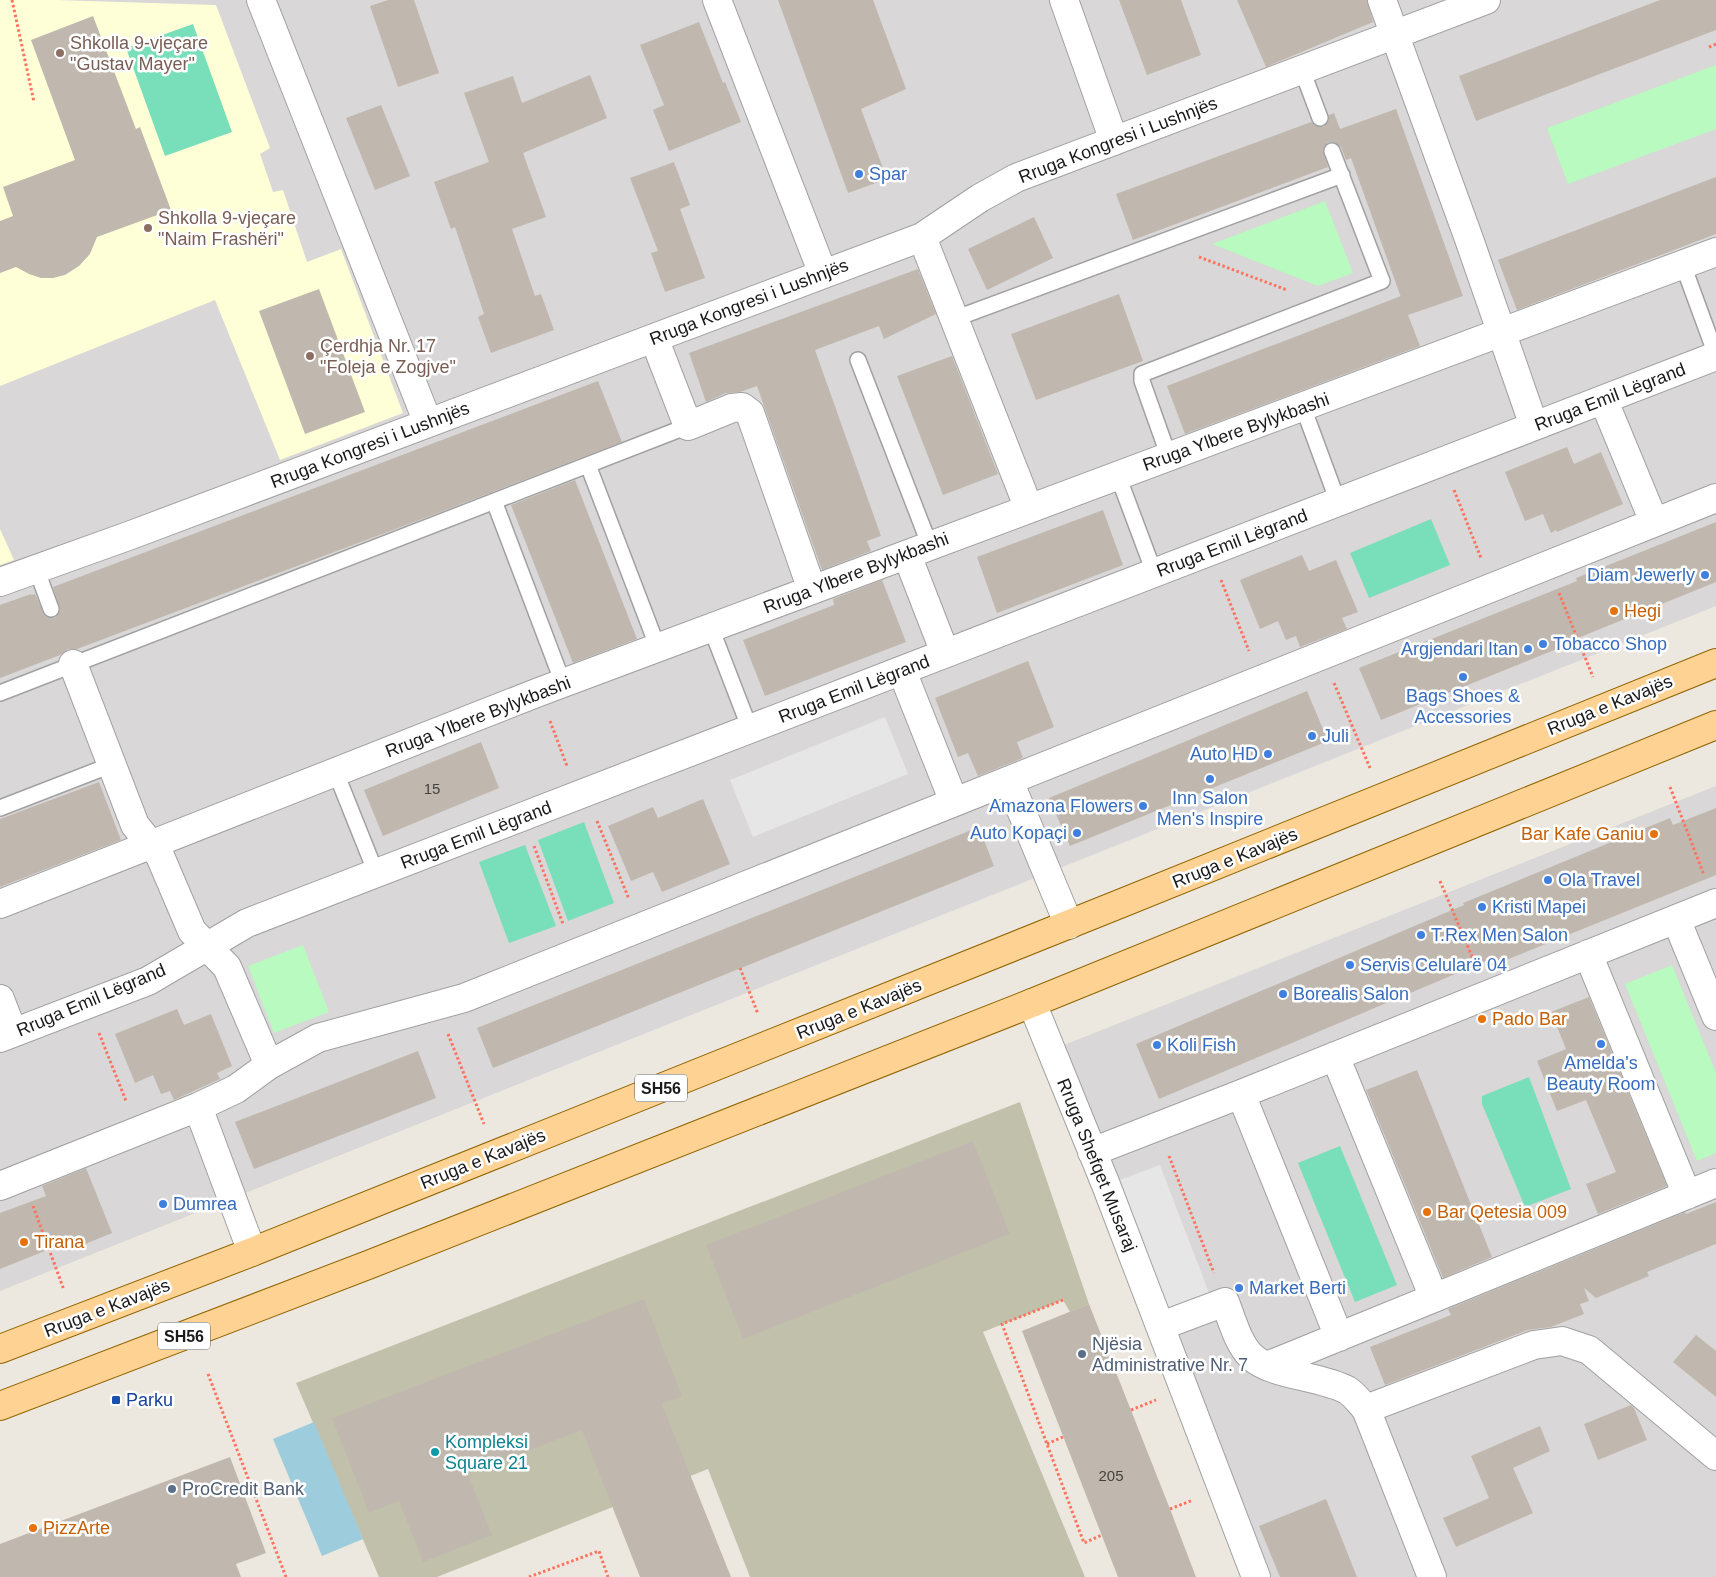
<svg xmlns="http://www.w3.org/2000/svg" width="1716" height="1577" viewBox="0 0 1716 1577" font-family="Helvetica,sans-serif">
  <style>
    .residential { fill: #d9d7d7 }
    .education { fill: #feffd6 }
    .construction { fill: #c1c1ab }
    .park { fill: #b8fabf }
    .pitch { fill: #79dfba }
    .parking { fill: #e6e6e6 }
    .water { fill: #9dcddc }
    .building { fill: #c0b8af }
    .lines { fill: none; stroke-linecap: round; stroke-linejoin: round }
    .service-casing { stroke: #a1a1a1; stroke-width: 18 }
    .minor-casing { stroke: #a1a1a1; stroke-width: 30 }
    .primary-casing { stroke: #916400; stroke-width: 30 }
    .path { stroke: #fd735f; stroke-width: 3; stroke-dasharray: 2.5 2.5; stroke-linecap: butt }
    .service { stroke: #fff; stroke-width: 15 }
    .minor { stroke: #fff; stroke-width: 28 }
    .primary { stroke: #fed293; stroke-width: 28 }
    .education-dot { fill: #8d6e63; stroke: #fff; stroke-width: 2 }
    .shop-dot { fill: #3f7fe0; stroke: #fff; stroke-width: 2 }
    .food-dot { fill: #e8710a; stroke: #fff; stroke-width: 2 }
    .service-dot { fill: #5c6f8a; stroke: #fff; stroke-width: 2 }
    .transit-dot { fill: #1a4fb4; stroke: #fff; stroke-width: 2 }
    .culture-dot { fill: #0f9aa8; stroke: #fff; stroke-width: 2 }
    .labels { text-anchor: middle; stroke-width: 5; stroke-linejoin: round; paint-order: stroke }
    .number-label { font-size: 15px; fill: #44423f }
    .shield { fill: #fff; stroke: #5f5f5f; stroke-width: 1 }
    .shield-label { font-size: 16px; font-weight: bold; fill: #1a1a1a }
    .education-label { font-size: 18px; fill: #785e54; stroke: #fff; text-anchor: start }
    .street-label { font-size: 18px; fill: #1a1a1a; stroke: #fff }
    .shop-label { font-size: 18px; fill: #366cbe; stroke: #fff; text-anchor: start }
    .food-label { font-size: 18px; fill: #c56008; stroke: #fff; text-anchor: start }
    .service-label { font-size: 18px; fill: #4e5e75; stroke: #fff; text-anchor: start }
    .transit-label { font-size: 18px; fill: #164399; stroke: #fff; text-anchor: start }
    .culture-label { font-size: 18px; fill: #0d838f; stroke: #fff; text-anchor: start }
  </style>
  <rect width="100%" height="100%" fill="#ede8df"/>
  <path class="residential" d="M0,0H1716V606L0,1291Z
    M1716,786V1577H1268L1059,1047Z"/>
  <path class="education" d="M0,0H56L216,5L270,148L260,154L273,192L283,190L307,262L341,249L403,413L280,460L215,300L0,386Z
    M0,529L14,560L0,565Z"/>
  <path class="construction" d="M1020,1102L1089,1304L1070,1312L1063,1300L983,1332L1085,1577H750L708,1469L437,1577H379L296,1383Z"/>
  <path class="park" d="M1716,65V129L1568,184L1547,128Z
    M1325,201L1353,273L1318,286L1212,244Z
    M303,945L329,1012L274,1033L248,966Z
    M1672,965L1716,1073V1153L1697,1161L1625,984Z"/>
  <path class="pitch" d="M193,24L232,132L165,156L126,48Z
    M1431,519L1450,565L1369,598L1350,553Z
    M584,822L614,903L568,921L538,840Z
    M525,845L556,926L509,943L479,862Z
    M1529,1077L1571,1189L1525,1207L1482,1104V1096Z
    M1340,1146L1397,1285L1355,1302L1298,1163Z"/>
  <path class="parking" d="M885,717L908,774L753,837L730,780Z
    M1160,1165L1214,1306L1161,1326L1106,1185Z"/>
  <path class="water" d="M314,1422L363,1539L322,1556L273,1439Z"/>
  <path class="building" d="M388,0H414L439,73L398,87L370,6Z
    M778,0H873L906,89L861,109L887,179L848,193Z
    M1119,0H1181L1201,55L1147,75Z
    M1237,0H1367L1373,22L1266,67Z
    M1660,0H1716V30L1476,121L1459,76Z
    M93,16L136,129L140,127L171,210L97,237L90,254L79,266L65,275L53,278H41L29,274L16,267L0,273V221L13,216L3,187L75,160L31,40Z
    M699,22L723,83L725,82L741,122L669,151L653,110L664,105L640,45Z
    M590,75L607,118L523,153L546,217L512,229L535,296L541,294L554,330L491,353L478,317L484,314L455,227L451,229L434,182L489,162L464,93L513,76L522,103Z
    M381,105L410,176L375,190L346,118Z
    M1396,109L1463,296L1408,315L1420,346L1185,434L1167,386L1401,296L1403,303L1351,158L1346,160L1341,147L1334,142H1328L1323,149L1328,167L1133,240L1116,194L1311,122L1318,127H1324L1329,120V115L1334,113L1340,129Z
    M674,162L690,205L680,209L705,278L665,292L651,253L658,251L630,178Z
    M1716,177V234L1517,310L1498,260Z
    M1034,217L1053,258L987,290L968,249Z
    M918,269L936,314L884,339L879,326L815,350L881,536L867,541L871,551L822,570L757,386L740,392L726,393L706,402L689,353Z
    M319,289L365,412L305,434L259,311Z
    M1119,294L1143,361L1036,400L1011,334Z
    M952,356L998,474L943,495L897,376Z
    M598,381L622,442L430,516L77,649H68L60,655L0,678V605L31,594V595L35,594L45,616L49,618H55L60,610L53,587Z
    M1567,447L1574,464L1601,452L1623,504L1557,532L1556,530L1551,533L1543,514L1525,521L1505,472Z
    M575,480L637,639L573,663L511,505Z
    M1103,510L1123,565L997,613L977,557Z
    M1716,522V582L1573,640L1574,642L1381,720L1359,668L1577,581L1576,578Z
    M1302,555L1309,571L1336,560L1358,612L1342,618L1347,629L1300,647L1296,636L1286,640L1278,621L1260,629L1240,580Z
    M882,580L906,642L765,696L743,640L834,605L833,599Z
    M1028,661L1054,727L1017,742L1023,758L978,776L968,753L958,757L935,698Z
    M1307,691L1328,741L1070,846L1049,798Z
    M481,742L499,788L383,836L364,790Z
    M99,782L121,840L0,887V819Z
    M703,799L730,864L662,892L653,872L631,881L608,826L653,807L658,818Z
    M1716,808V875L1489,967L1486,961L1159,1099L1136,1044L1464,905L1463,903L1670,818L1673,825Z
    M979,827L994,866L493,1068L477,1028Z
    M1589,997L1667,1186L1598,1214L1586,1184L1616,1172L1586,1100L1557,1111L1537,1061L1566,1049L1551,1012Z
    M177,1009L184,1025L211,1014L232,1066L217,1073L220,1079L174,1100L170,1091L161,1094L153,1075L135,1083L115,1034Z
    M418,1051L436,1098L254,1169L235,1122Z
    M1417,1070L1492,1257L1443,1278L1366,1090Z
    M973,1141L1010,1234L743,1339L706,1245Z
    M86,1168L112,1233L68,1251L65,1243L0,1269V1213L46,1196L42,1186Z
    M1716,1202V1244L1647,1272L1649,1276L1596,1298L1584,1288L1589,1301L1580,1304L1584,1314L1551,1327L1528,1330L1385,1385L1370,1347L1451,1315L1448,1309L1685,1212L1686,1214Z
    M644,1299L682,1396L662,1404L731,1577H640L582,1430L468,1474L492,1535L423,1562L399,1501L369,1513L332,1418Z
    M1089,1304L1170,1509L1196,1577H1118L1022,1331Z
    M1696,1335L1716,1351V1397L1673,1362Z
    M1631,1405L1634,1408L1647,1440L1598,1460L1584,1424Z
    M1540,1426L1550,1451L1513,1468L1533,1513L1456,1547L1443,1518L1489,1498L1471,1456Z
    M230,1457L266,1553L236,1564L241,1577H0V1544Z
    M1326,1499L1357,1577H1280L1259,1526Z"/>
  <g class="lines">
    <g class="service-casing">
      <path id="service" d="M1302,70L1320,118
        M1683,265L1716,355
        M954,319L1342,175
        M858,360L930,546
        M1303,407L1338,502
        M1169,457L1142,381V374L1382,281L1332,151
        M588,465L658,648
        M1118,476L1154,572
        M494,501L563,683
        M36,568L51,609
        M711,628L750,729
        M0,693L688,426
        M336,773L376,873
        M0,808L111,765"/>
    </g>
    <g class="minor-casing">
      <path id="minor" d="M261,0L428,423
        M717,0L823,274
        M1064,0L1114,141
        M1382,0L1469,239L1534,426
        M922,237L1029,509
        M654,338L688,426L732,408L742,407L750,413L812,590
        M1604,401L1654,522
        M907,555L945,653
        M0,582L131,535L922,237L980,198L1016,178L1486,0
        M73,664L135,825L160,856L192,931L227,967L269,1065
        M902,671L954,802
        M1009,781L1069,925
        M0,904L539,692L1716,252
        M1676,919L1716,1016
        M1588,954L1687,1195
        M0,999L13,1033
        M1032,1003L1106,1185L1256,1577
        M0,1038L148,981L247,923L1716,356
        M1335,1056L1434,1298
        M1241,1094L1339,1337
        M198,1107L252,1252
        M1092,1152L1241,1094L1716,903
        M0,1186L198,1107L236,1089L269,1065L318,1038L464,998L1716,498
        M1161,1326L1225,1302C1232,1320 1238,1344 1252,1357C1271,1375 1321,1376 1347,1390C1354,1394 1360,1403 1366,1409L1432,1577
        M1267,1366L1716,1183
        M1366,1409L1534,1345L1562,1341L1589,1350L1716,1456"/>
    </g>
    <g class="primary-casing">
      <path id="primary" d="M0,1349L252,1252L1122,903L1716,663
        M0,1406L368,1265L1032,1003L1716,725"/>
    </g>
    <path class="path" d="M12,0L34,102
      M1709,47L1716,44
      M1199,257L1287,290
      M1454,490L1481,558
      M1221,580L1249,651
      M1559,593L1593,677
      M1334,683L1370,768
      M550,721L567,766
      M1670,787L1704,875
      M597,821L629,899
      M534,846L563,924
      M1440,881L1476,966
      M740,968L758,1014
      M99,1033L126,1101
      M448,1034L484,1124
      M1169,1156L1214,1273
      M33,1206L64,1290
      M1063,1300L1002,1324L1084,1543L1102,1535
      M208,1374L286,1577
      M1131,1410L1156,1400
      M1047,1444L1063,1437
      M1170,1509L1193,1500
      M529,1577L599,1551L608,1577"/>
    <use href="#service" class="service"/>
    <use href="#minor" class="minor"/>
    <use href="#primary" class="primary"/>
  </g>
  <g class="education-dot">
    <circle cx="60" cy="53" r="5"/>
    <circle cx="148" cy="228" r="5"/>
    <circle cx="310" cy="356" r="5"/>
  </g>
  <g class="shop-dot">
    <circle cx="859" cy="174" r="5"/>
    <circle cx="1705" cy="575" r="5"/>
    <circle cx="1543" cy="644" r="5"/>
    <circle cx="1528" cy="649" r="5"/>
    <circle cx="1463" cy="677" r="5"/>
    <circle cx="1312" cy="736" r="5"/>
    <circle cx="1268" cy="754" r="5"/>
    <circle cx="1210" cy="779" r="5"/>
    <circle cx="1143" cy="806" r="5"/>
    <circle cx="1077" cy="833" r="5"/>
    <circle cx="1548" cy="880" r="5"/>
    <circle cx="1482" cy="907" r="5"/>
    <circle cx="1421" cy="935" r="5"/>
    <circle cx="1350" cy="965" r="5"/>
    <circle cx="1283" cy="994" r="5"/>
    <circle cx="1601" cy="1044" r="5"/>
    <circle cx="1157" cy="1045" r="5"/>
    <circle cx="163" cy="1204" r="5"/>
    <circle cx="1239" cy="1288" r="5"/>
  </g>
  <g class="food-dot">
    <circle cx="1614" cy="611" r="5"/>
    <circle cx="1654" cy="834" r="5"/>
    <circle cx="1482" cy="1019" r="5"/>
    <circle cx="1427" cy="1212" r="5"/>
    <circle cx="24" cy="1242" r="5"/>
    <circle cx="33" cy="1528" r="5"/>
  </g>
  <g class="service-dot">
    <circle cx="1082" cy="1354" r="5"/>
    <circle cx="172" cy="1489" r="5"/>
  </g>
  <rect class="transit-dot" x="111" y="1395" width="10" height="10" rx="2.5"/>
  <circle class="culture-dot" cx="435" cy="1452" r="5"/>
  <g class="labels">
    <g class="number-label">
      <text x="432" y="794">15</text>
      <text x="1111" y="1481">205</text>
    </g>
    <g class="shield">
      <rect x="635" y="1074.5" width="52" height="27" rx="4"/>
      <rect x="158" y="1322.5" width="52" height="27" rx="4"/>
    </g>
    <g class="shield-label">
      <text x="661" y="1094">SH56</text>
      <text x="184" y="1342">SH56</text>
    </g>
    <g class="education-label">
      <text x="70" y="49">Shkolla 9-vjeçare<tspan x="70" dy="21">"Gustav Mayer"</tspan></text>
      <text x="158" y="224">Shkolla 9-vjeçare<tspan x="158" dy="21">"Naim Frashëri"</tspan></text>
      <text x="320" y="352">Çerdhja Nr. 17<tspan x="320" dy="21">"Foleja e Zogjve"</tspan></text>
    </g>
    <g class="street-label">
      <text transform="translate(1118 140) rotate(-21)" y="6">Rruga Kongresi i Lushnjës</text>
      <text transform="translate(749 302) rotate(-21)" y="6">Rruga Kongresi i Lushnjës</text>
      <text transform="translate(1610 397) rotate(-21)" y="6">Rruga Emil Lëgrand</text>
      <text transform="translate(1236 432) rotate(-20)" y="6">Rruga Ylbere Bylykbashi</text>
      <text transform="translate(370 445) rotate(-21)" y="6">Rruga Kongresi i Lushnjës</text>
      <text transform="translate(1232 543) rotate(-21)" y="6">Rruga Emil Lëgrand</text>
      <text transform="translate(856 573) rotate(-21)" y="6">Rruga Ylbere Bylykbashi</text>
      <text transform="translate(854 689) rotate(-21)" y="6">Rruga Emil Lëgrand</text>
      <text transform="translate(1610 705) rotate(-22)" y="6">Rruga e Kavajës</text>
      <text transform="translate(478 717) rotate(-21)" y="6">Rruga Ylbere Bylykbashi</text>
      <text transform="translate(476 835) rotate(-21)" y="6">Rruga Emil Lëgrand</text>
      <text transform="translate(1235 858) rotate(-22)" y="6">Rruga e Kavajës</text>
      <text transform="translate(91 1000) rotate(-23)" y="6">Rruga Emil Lëgrand</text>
      <text transform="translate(859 1009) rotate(-22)" y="6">Rruga e Kavajës</text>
      <text transform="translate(483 1159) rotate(-22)" y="6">Rruga e Kavajës</text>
      <text transform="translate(1097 1165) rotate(68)" y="6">Rruga Shefqet Musaraj</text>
      <text transform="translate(107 1308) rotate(-21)" y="6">Rruga e Kavajës</text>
    </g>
    <g class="shop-label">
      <text x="869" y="180">Spar</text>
      <text x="1695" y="581" text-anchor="end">Diam Jewerly</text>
      <text x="1553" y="650">Tobacco Shop</text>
      <text x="1518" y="655" text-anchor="end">Argjendari Itan</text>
      <text x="1463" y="702" text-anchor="middle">Bags Shoes &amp;<tspan x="1463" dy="21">Accessories</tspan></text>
      <text x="1322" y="742">Juli</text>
      <text x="1258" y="760" text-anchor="end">Auto HD</text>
      <text x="1210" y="804" text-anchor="middle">Inn Salon<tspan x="1210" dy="21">Men's Inspire</tspan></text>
      <text x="1133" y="812" text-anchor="end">Amazona Flowers</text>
      <text x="1067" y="839" text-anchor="end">Auto Kopaçi</text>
      <text x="1558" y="886">Ola Travel</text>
      <text x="1492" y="913">Kristi Mapei</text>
      <text x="1431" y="941">T.Rex Men Salon</text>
      <text x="1360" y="971">Servis Celularë 04</text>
      <text x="1293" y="1000">Borealis Salon</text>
      <text x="1167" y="1051">Koli Fish</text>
      <text x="1601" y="1069" text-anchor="middle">Amelda's<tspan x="1601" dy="21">Beauty Room</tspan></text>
      <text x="173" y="1210">Dumrea</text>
      <text x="1249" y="1294">Market Berti</text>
    </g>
    <g class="food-label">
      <text x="1624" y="617">Hegi</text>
      <text x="1644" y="840" text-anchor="end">Bar Kafe Ganiu</text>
      <text x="1492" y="1025">Pado Bar</text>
      <text x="1437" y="1218">Bar Qetesia 009</text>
      <text x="34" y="1248">Tirana</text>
      <text x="43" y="1534">PizzArte</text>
    </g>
    <g class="service-label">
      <text x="1092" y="1350">Njësia<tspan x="1092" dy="21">Administrative Nr. 7</tspan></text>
      <text x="182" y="1495">ProCredit Bank</text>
    </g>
    <g class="transit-label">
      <text x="126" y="1406">Parku</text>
    </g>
    <g class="culture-label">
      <text x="445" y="1448">Kompleksi<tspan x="445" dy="21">Square 21</tspan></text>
    </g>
  </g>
</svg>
